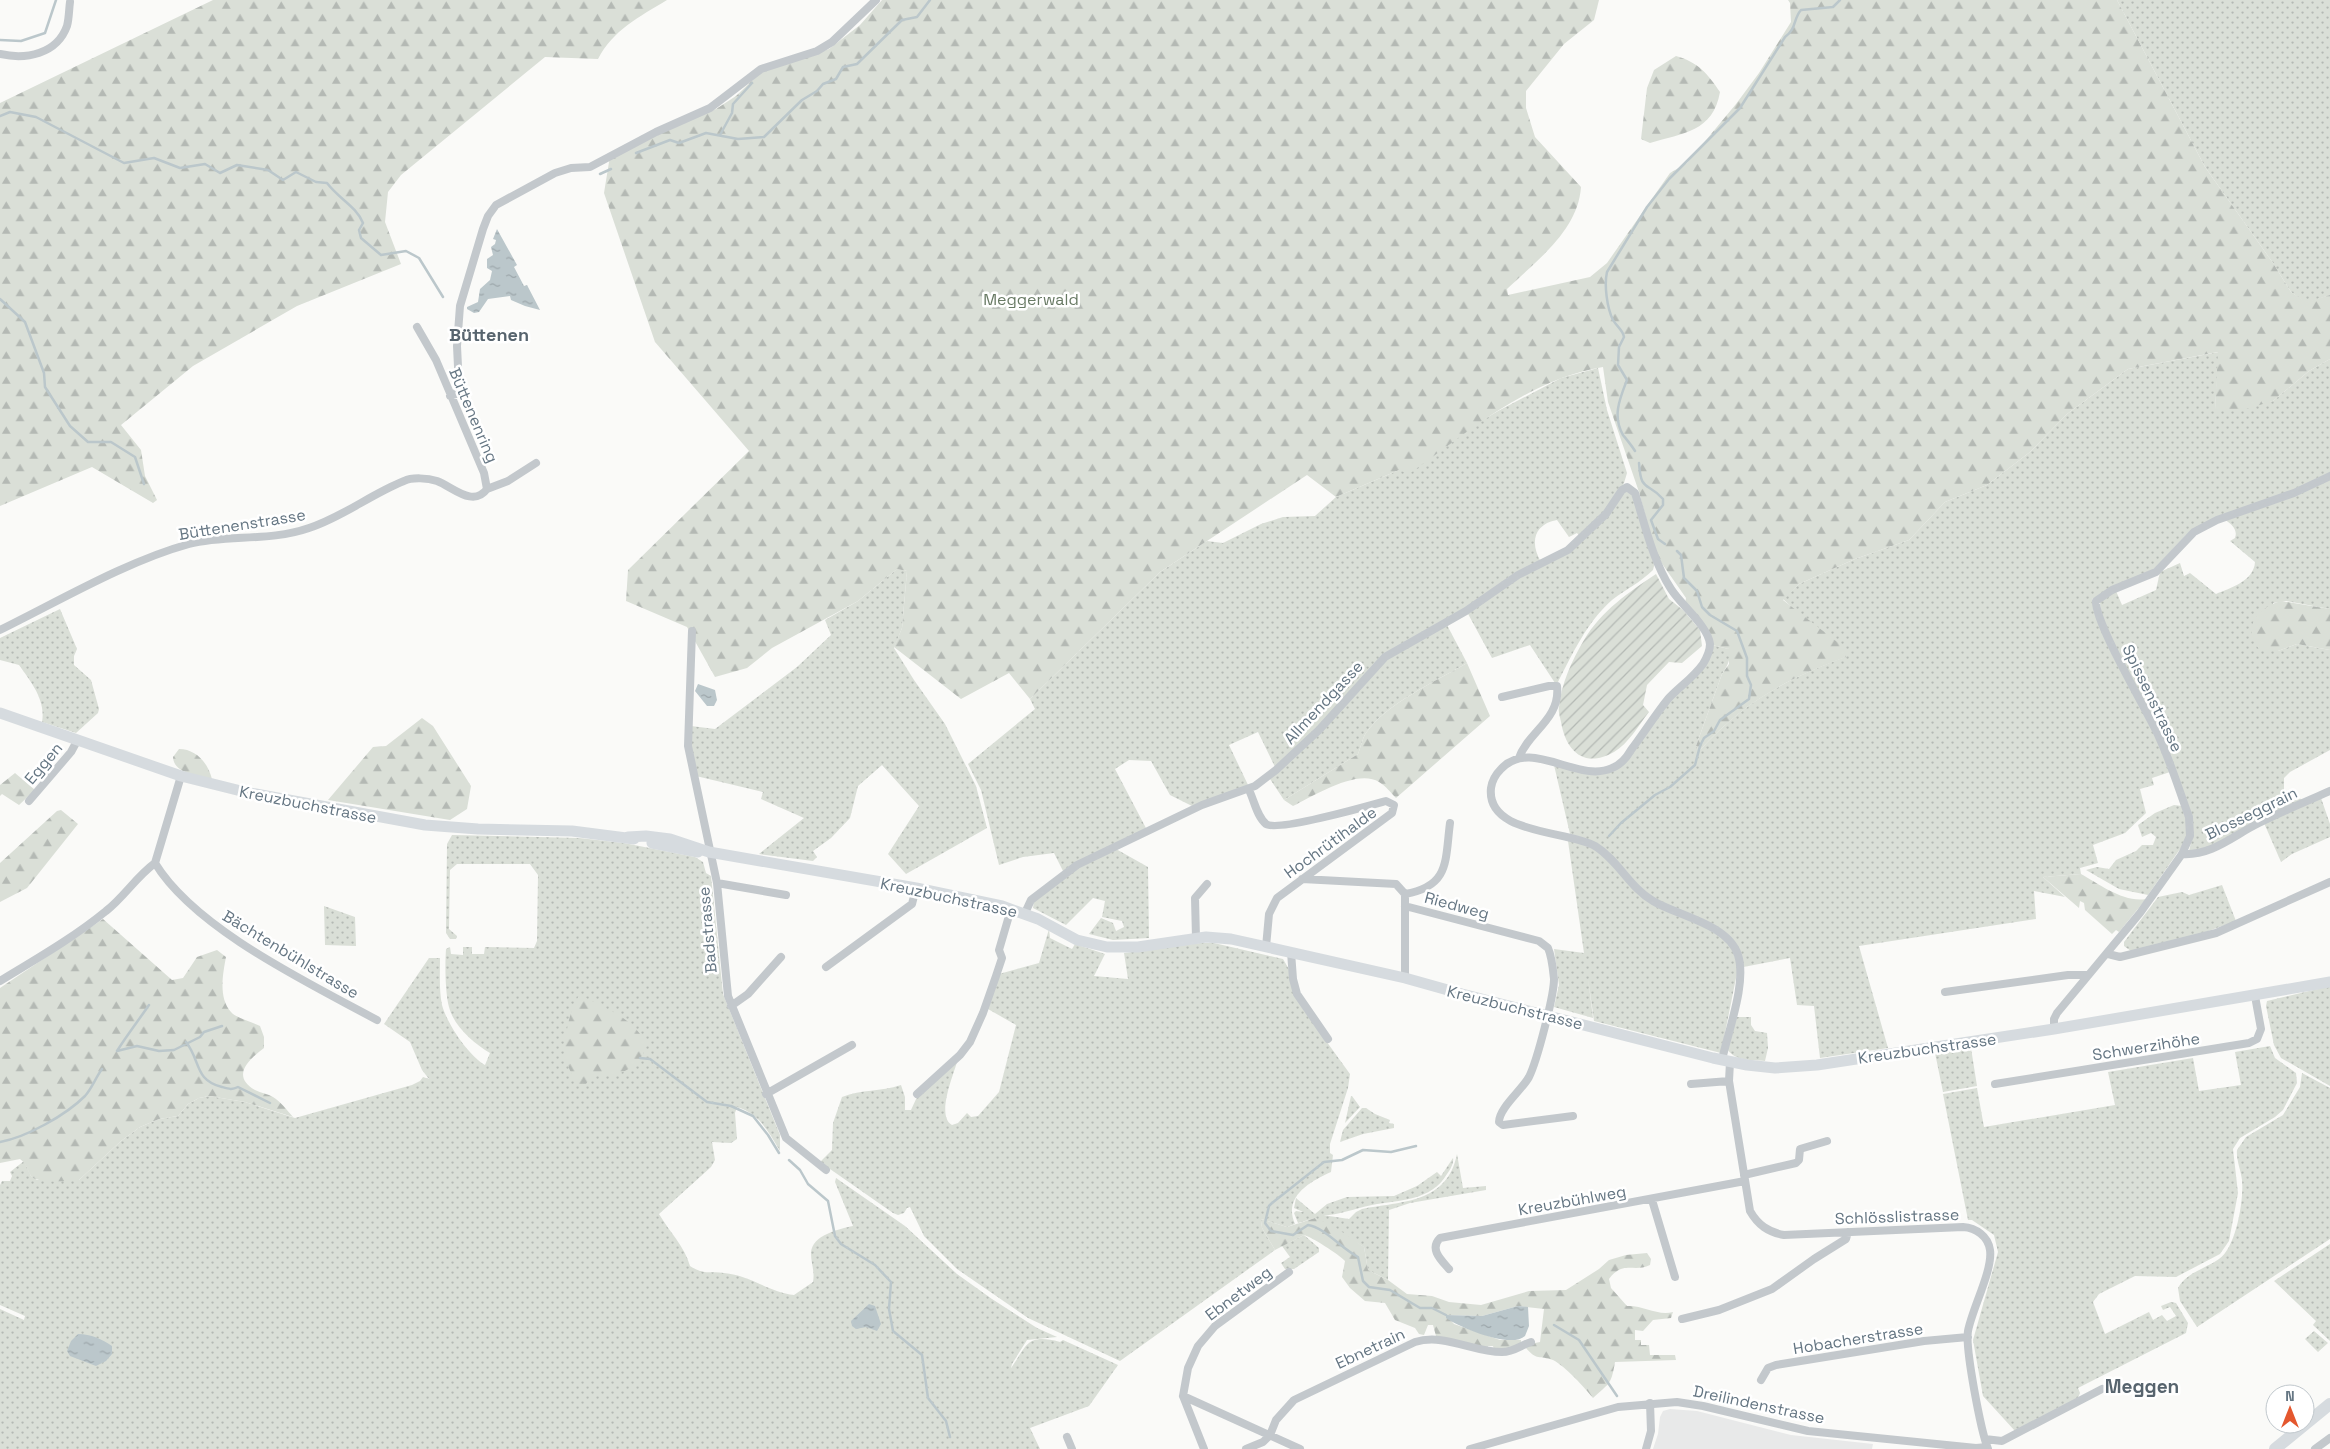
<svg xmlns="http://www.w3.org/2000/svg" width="2330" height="1449" viewBox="0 0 2330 1449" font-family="'Space Grotesk',sans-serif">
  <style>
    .built { fill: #e8e9e9 }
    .grass { fill: url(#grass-dots) }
    .forest { fill: url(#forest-firs) }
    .garden { fill: url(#garden-furrows) }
    .water { fill: url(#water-ripples) }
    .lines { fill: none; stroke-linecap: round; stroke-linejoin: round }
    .stream { stroke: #bbc7cb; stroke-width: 2.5 }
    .street { stroke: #c3c8cc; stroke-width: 8 }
    .secondary { stroke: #d6dbdf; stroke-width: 11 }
    .primary { stroke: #d6dbdf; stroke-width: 12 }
    .labels { text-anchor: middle; stroke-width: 5; stroke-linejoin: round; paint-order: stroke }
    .park-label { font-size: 16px; fill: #687a64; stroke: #fff }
    .street-label { font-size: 16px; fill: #657683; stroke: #fff }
    .neighbourhood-label { font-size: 18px; font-weight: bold; fill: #57646e; stroke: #fff }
    .quarter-label { font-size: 19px; font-weight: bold; fill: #57646e; stroke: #fff }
  </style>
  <defs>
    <pattern id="grass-dots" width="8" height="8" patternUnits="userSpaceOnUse" patternTransform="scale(1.25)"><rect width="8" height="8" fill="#dadfd7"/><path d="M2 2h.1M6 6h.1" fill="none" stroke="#b4b9b4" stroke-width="1.8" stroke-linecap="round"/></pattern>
    <pattern id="forest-firs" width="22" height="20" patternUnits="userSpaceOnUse" patternTransform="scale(1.25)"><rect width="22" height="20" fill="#dadfd7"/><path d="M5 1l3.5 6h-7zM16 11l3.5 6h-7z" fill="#b4b9b4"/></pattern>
    <pattern id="garden-furrows" width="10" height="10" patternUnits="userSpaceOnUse" patternTransform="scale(1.25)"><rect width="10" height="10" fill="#dadfd7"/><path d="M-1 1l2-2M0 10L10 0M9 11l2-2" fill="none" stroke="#b4b9b4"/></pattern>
    <pattern id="water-ripples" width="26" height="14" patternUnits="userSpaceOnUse" patternTransform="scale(1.25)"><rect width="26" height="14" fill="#bbc7cb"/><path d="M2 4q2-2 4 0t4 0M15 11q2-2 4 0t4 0" fill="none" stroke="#9ca6aa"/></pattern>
  </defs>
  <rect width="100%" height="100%" fill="#fafaf8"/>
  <path class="built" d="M1670,1409L1697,1411L1791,1435L1873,1444L1872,1449H1653L1658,1434L1660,1417L1663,1411Z"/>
  <path class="grass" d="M2117,0H2330V295L2306,303L2291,292L2273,263L2205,167Z
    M2219,352L2215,409L2273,401L2309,371L2330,359V474L2299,489L2194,530L2186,535L2153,570L2092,599L2097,617L2148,719L2170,772L2152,778L2154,785L2140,789L2146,813L2125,833L2093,845L2098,863L2080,868L2081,874L2043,877L2065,897L2034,891L2036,919L1859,946L1888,1048L1820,1058L1814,1006L1797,1005L1790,958L1738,968L1721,1053L1594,1021L1588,978L1593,1018L1554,1007L1559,985L1554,949L1584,953L1568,841L1570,834L1554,765L1593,775L1617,769L1672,699L1701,669L1712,645L1729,649C1731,659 1728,665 1722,674L1696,746L1699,751C1744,702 1784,680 1845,657L1783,599L1799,584L1855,559L1909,540L1945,502L1987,485L2030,452L2067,414L2128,369Z
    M1598,368L1607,410L1627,473L1624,483L1609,506L1580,537L1577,533L1569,537L1557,520C1533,524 1530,544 1541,562L1447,625L1467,663C1436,681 1386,704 1366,733C1362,739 1361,747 1358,754L1284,800L1268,776L1276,769L1258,732L1229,745L1249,787L1192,806L1170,795L1151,761L1129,760L1115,769L1147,830L1063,871L1054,853L1023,857L999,865L981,790L968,764L1035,709L1030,699L1160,572L1207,541L1223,543L1261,524L1283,517L1315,516L1336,497L1399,470L1498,411L1561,378Z
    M2330,478V609L2286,601L2273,603L2278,651L2297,644L2330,650V750L2290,772L2284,778V791L2303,800L2214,846L2189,851L2193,834L2192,818L2101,616L2100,602L2116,591L2122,605L2156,590L2160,572L2180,563L2184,576L2190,573L2216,594C2230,588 2254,581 2255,562L2230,541L2235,538C2238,530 2232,524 2225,520Z
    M1624,490L1632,492L1655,562L1653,570C1641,582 1625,590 1612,600C1587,622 1573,653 1558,682L1555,683L1530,645L1492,658L1467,612L1515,579L1565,554Z
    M897,569L907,571L902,628L894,648L914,680L945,724L976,786L987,828L906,874L888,854L919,806L882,765L858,786L850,818L831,838L813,851L817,857L813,861L759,854L804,818L761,799L763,792L696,776L692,760L691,726L715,729L797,667L831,635L825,620L858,601Z
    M60,609L77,649L74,656V665L91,680L99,709L98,713L76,733L42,722C46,700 31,682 19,665L0,660V638Z
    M2321,798L2330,824V837L2292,854L2281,862L2264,823Z
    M2174,805L2182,806L2187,823V839L2148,895L2119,889L2086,870L2097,867L2109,869L2116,860L2136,851L2142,845H2153L2156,837L2151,833L2142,837L2138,825L2155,813Z
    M452,835L579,838L624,843L695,857L703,862L706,873L711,876L723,994L780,1135V1151C768,1131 760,1114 737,1107L735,1113L737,1139L731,1143L712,1142L715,1160L711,1167L659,1214C669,1231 685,1247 690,1266C704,1275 708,1271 724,1273C749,1275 769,1292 794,1295L813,1282C815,1271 811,1264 811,1253C812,1235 839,1229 853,1226L835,1182L836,1178L905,1226L957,1274L992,1299L1037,1328L1057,1337L1027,1340L1012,1364L1011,1368C1027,1346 1026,1333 1060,1342L1063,1340L1118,1365L1089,1406L1030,1428L1040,1449H0V1309L24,1320L25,1316L0,1305V1185L2,1181H10L12,1176L10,1172L24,1161L31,1176L37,1180H79L121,1141L140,1127L159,1119L178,1116L188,1104L199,1098L209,1096L245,1102L295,1118L412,1085L420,1081L423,1077L429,1079L422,1070L410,1042L384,1024L429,958H440C440,973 439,991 442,1005C447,1024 469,1056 485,1065L490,1053C475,1044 454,1027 449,1007C445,992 445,964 446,949L450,947L451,954L463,955V947H472V954H484L485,947L534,948L537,941L538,875L530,864H457L450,870L449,929L457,936L456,939H450L446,933L447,844Z
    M1116,849L1148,867L1149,938L1113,940L1089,934L1101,918L1113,923L1116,931L1124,927L1122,921L1102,917L1105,901L1093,898L1066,925L1033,908L1034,901L1073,870Z
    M2222,885L2236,921L2200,934L2131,951L2124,946V942L2158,897L2182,892L2189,895Z
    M324,906L355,917L356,946L325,945Z
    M1049,929L1050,938L1072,949L1075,944L1105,954L1094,976L1128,979L1124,953L1200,943H1214L1283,959L1290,971L1303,1009L1350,1074L1348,1088L1330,1144V1153L1333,1155L1331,1172C1309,1182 1283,1197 1295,1224L1287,1227L1261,1219L1262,1228L1275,1250L1120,1361L1028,1318L957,1269L924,1236L910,1207L907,1208L904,1213L898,1215L893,1213L820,1162L832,1150L833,1123L842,1097C862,1089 880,1092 901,1085L905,1097V1110H911L917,1097L957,1062C953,1076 936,1116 952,1125L958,1123L967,1113L971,1117L978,1116L999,1092L1016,1025L988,1009L999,974L1039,963Z
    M2330,986V1086L2281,1058L2274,1045L2266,1006L2267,1001Z
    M1735,1017H1751V1025L1755,1031L1767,1033L1768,1048L1765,1061C1753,1060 1735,1061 1728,1050Z
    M2270,1046L2275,1058L2296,1073L2297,1083L2283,1110L2275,1117L2240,1138L2233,1149L2238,1193L2229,1241L2220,1254L2176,1277L2135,1276L2099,1294L2093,1302L2105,1334L2149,1312L2153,1320L2162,1315L2167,1321L2176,1316L2170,1307L2163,1310L2161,1306L2171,1302L2176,1303L2188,1323L2186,1333L2078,1388L2080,1393L2078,1398L2015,1431L1983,1396L1973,1340L1998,1252L1994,1235L1972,1220H1968L1943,1094L1977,1088L1984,1127L2115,1105L2108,1072L2193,1058L2199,1091L2241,1085L2235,1052Z
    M1971,1048L1977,1086L1943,1092L1935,1053Z
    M2302,1073L2330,1088V1239L2197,1327L2180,1301L2178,1288C2187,1272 2205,1269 2219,1259C2236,1248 2244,1200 2242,1180C2241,1170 2236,1160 2237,1150L2246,1137L2283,1115L2300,1087Z
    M1352,1096L1360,1107L1345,1123L1351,1096Z
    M1362,1108H1366L1375,1114L1390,1120L1389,1123L1394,1124V1128L1363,1134L1340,1142L1343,1130Z
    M1457,1154L1463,1188L1486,1186V1190L1410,1203L1389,1210L1388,1280L1368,1270L1364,1247L1315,1218L1298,1223L1294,1213L1296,1211L1349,1219L1356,1212L1362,1209C1402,1201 1447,1204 1457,1154Z
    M1453,1158C1454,1162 1451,1169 1447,1174C1431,1201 1400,1200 1372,1205C1343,1211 1324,1223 1294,1208L1296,1198L1315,1214L1327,1204L1347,1197L1394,1196L1417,1186L1437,1172L1441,1176Z
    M1304,1235L1319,1248V1252L1294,1269H1285L1281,1263L1290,1257L1282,1246Z
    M2330,1244V1341L2313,1325L2316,1321L2274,1281Z
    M2314,1331L2328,1343L2318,1352L2305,1339Z"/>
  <path class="forest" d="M213,0H667C639,17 613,30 598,59L545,57L401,175L388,192L385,222L401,264L297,306L193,366L121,425L141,450L145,476L157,500L153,503L92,467L0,506V103Z
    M882,0H1599L1594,20L1564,44L1526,91V108L1535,137L1581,187C1578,231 1536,261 1507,289L1508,295L1590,277L1607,263L1670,173L1687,163L1736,104L1759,73L1791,22L1790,3L1788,0H2117L2205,167L2273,263L2291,292L2306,302L2330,295V359L2309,371L2273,401L2239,411L2215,409L2218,352L2128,369L2067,414L2030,452L1987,485L1945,502L1909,540L1855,559L1799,584L1783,600L1845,648L1846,657C1784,680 1744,702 1699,751L1696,746L1722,674L1729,664V649L1712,645L1685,604L1686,598L1656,555L1639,492L1608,402L1603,367C1529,379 1468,432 1409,474L1399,470L1336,497L1307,475L1160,572L1030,699L1009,673L961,699L894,647L902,628L907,571L897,569L858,601L772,648L747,668L715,677L687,627L626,601L628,570L749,451L655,342L604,193L610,156L716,109L736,96L760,73L829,49L860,25Z
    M1676,56C1698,62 1708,74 1720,92C1713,132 1683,133 1650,143L1641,139L1647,88L1654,70Z
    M2281,601L2330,609V650L2297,644L2278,651L2260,650C2241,628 2257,608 2281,601Z
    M1467,663L1490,716L1396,798C1391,793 1386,786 1379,782C1358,768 1313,796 1293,806L1284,800L1358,754C1361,747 1362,739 1366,733C1386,704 1436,681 1467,663Z
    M422,718L433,726L471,786L467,809L450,820L328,800L373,747L386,746Z
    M179,749C196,749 208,763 212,779C197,775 174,774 173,757Z
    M15,773L35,790L19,805L2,794L0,796V785Z
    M61,810L78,824L27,888L0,902V863L57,811Z
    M2081,874C2099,884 2124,903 2146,899L2119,932L2116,930L2112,934L2085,910L2084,903L2080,901L2079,908L2043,877Z
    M103,919L172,980L183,978L197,957L217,950L226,957C223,973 218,998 231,1012C236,1018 252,1022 260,1026L264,1037V1048C248,1060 231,1076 255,1090C261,1093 268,1094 273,1097C281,1102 287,1110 293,1117L245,1102L209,1096L199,1098L188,1104L178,1116L159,1119L140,1127L121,1141L79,1180C69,1181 37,1184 31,1176C27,1170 27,1164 20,1159L0,1163V988Z
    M580,995C605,1008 634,1018 647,1045C642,1061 629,1072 613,1075C607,1076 599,1074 593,1074L586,1084H577C573,1076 568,1068 566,1059C562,1046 570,1004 580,995Z
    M1315,1218L1332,1225L1364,1247L1368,1270L1388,1280L1407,1294L1432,1296L1449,1302L1481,1305L1529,1291L1566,1290L1599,1269L1609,1260L1626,1255L1647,1253L1651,1259L1650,1265C1634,1273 1623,1260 1609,1279L1611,1288L1627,1306C1643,1305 1657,1316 1673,1312L1671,1318L1653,1320L1643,1331L1635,1330V1340H1641V1345H1649L1650,1355H1675L1676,1360L1615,1362C1611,1386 1609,1383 1593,1398C1585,1388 1565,1366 1553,1360C1539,1355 1537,1361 1526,1348L1530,1344L1540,1342L1544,1309L1518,1306L1482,1316L1446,1315L1454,1324L1500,1340H1521V1343L1511,1348L1494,1349L1493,1346H1488V1348L1436,1336L1433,1325H1428L1424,1335L1419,1334L1415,1328L1395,1320L1385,1303L1365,1301L1350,1288L1342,1277L1345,1261C1340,1255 1310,1236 1304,1235L1275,1250L1262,1228L1261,1219L1287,1227Z"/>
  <path class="garden" d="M1656,574L1669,599L1683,610L1700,630L1702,646L1682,663L1669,662L1647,685L1643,705L1649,712C1638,726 1629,743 1614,752C1584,769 1566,751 1561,722C1560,717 1558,712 1559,707C1561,684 1572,660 1584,640C1602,610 1628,593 1656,574Z"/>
  <path class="water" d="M497,229L517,265L514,267L524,286L527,285L540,310L525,306L511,300L510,296L488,299L479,312L474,313L467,309V307L478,302L480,289L490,280L492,271L487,268V259L493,255L491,247L495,244L496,240L493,239Z
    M698,684L715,690L717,700L714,706H707L695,691Z
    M869,1304L875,1306L881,1324L877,1331L866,1327L856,1329L852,1326L851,1321Z
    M1518,1306L1528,1307L1529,1326L1525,1336C1511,1349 1461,1328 1446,1318V1315L1482,1316Z
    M78,1334C91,1334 102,1339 112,1346V1354L106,1361L96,1366L70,1356L67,1351L71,1341Z"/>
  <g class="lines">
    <path class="stream" d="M0,40L21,41L45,33L56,0
      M0,116L10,112L36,117L124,163L154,158L180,168L205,164L220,173L237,165L268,170L283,180L296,172L316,182L327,183C339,199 356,206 363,223L359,230L361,238L381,255L406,251L419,258L443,297
      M720,135L732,113L733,104L752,83
      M636,153L670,140L679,143L706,133L738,139L764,137L802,100L817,91L823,84L836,79L843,67L857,64L902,20L917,17L930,0
      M600,174L611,169
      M0,299L25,322L44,373L45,387L70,426L88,442H111L135,457L144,484
      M1635,451C1632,446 1627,440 1623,435C1612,416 1620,398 1627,380L1618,365L1619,347L1624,337C1623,330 1617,327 1613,320C1607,308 1604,285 1607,272L1647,207L1669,179L1740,108L1785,37C1797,28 1793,19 1801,10L1833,7L1840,0
      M1639,463C1641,493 1647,481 1663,499V505L1651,520L1658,539L1665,544
      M1609,836L1621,823L1655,795L1670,787L1695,765L1700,746L1704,738L1714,731L1720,720L1749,699L1751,685L1747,676V658L1737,631L1710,615L1702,607L1697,591L1684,578L1681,555L1677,551
      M186,1042C201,1061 194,1080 222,1087C229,1089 232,1090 238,1087L270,1103
      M117,1051L137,1046L159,1051L174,1050L200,1037L204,1032L222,1026
      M117,1051C127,1035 138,1021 149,1005
      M640,1058L650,1059L707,1102L731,1106L753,1116L768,1135L779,1153
      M0,1142C27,1137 66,1115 85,1096C92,1088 96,1077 102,1069
      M1416,1146L1391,1152L1363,1150L1342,1160L1324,1162L1272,1203L1269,1206L1265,1223L1271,1231L1293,1235L1308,1225C1324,1227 1342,1249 1358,1257L1363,1281L1369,1287L1390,1290L1420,1308H1432L1446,1315
      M789,1160L800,1170L808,1184L828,1201L835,1236L841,1244L875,1265L891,1282L889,1309L893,1331L922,1355L928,1398L946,1421L950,1437
      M1554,1325L1579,1340L1617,1396"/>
    <path class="street" d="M0,54C26,60 57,54 67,26C69,19 69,9 70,2
      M450,396L456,394L459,387L457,346L460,306L483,229L488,216L496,205L555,173L571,168L590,167L656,132L710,108L761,69L817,51L832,42L876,0
      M487,489L508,481L536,463
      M0,630C59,601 127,561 189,544C227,534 269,542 309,528C343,517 371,494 404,481C412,477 428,478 437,481C453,487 473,508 487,489L484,473L436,360L417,327
      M692,631L688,746L717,883L728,996L786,1138L826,1170
      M1502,697L1549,686H1557C1561,719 1527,733 1519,758
      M181,776L155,863C195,929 309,983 377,1020
      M1249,790C1254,800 1257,817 1266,824C1277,832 1368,806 1386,801L1394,805L1392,813L1277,898L1269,914L1266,947
      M29,801L71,752L77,741
      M2182,854C2212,856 2234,835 2259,823C2283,811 2307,801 2330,791
      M1302,879L1396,884L1405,894V978
      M717,883L786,895
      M1405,894C1450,886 1445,861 1450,823
      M1405,906L1539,941L1548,948C1552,957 1553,969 1554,979C1554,996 1537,1061 1529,1077C1522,1090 1499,1108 1499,1122L1503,1125L1573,1116
      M1025,913L1031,900L1077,865L1202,805L1255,786L1276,770L1319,730L1385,657L1466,611L1518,575L1568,550L1606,514L1622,490L1627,487L1635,493C1645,525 1653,561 1671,589C1681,605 1708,626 1710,644C1710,650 1706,659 1703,664C1693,678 1679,687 1668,699C1655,715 1644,733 1631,750C1627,757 1620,765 1612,768C1578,784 1531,737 1501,769C1496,774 1492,781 1491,788C1486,835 1567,830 1595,846C1618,860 1630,888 1653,901C1678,916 1728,924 1738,955C1747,983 1728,1031 1722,1060
      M1196,938L1195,898L1207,884
      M1291,952L1293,979L1297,994L1328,1039
      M2108,954L2120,957L2216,933L2330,882
      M826,967L912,904L916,888
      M0,981C36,959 73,938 106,911C124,897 136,877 155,863
      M1945,992L2068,975H2087
      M731,1006L748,994L781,957
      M2054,1029V1019L2057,1013L2140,913L2182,854L2190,836L2189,817C2179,790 2171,763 2159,737C2147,710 2095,624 2096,601L2112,590L2156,572L2194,532L2217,520L2294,493L2330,476
      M1730,1062L1729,1081L1750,1211C1758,1225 1768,1232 1784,1235L1963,1227C1976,1228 1988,1236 1990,1250C1993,1270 1972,1309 1968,1331C1965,1349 1981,1431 1988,1449
      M1691,1084L1729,1081
      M1995,1084L2249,1043L2257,1039L2261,1029L2255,996
      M766,1094L852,1045
      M917,1094L960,1055L970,1042L983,1013L996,976L1002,958L999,950L1011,909
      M1744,1175L1796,1163L1799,1160L1800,1149L1827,1141
      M1652,1200L1675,1277
      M1449,1269C1441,1260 1429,1249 1440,1238L1745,1181
      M1682,1319L1719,1310L1772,1289L1814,1259L1846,1239L1848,1232
      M1761,1380L1768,1368L1776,1365L1924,1341L1968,1337
      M1183,1396L1300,1449
      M1067,1437L1072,1449
      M1985,1439L2002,1441L2102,1389
      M1204,1449L1183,1396L1188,1368L1198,1346L1215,1326L1289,1272
      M1246,1449L1263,1442L1270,1435L1276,1420L1294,1400L1415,1342C1444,1333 1473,1352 1502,1352C1514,1352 1521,1345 1531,1342
      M1470,1449L1618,1407L1677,1402L1703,1406L1808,1431L1976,1448L1987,1447
      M1646,1449L1651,1431L1650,1403
      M2315,1449L2330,1438"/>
    <path class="secondary" d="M0,713L181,776L245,792L425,825L478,829L572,831L634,839
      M628,837L646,836L670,839L709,852L916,888L1002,906L1038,919L1077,940L1107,947H1138L1206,937L1231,939L1405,978L1462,994L1713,1058L1747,1065L1775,1068L1817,1065L2054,1029L2330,982
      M652,843L698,852"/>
    <path class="primary" d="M2275,1449L2330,1404"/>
  </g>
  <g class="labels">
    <g class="park-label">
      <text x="1031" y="305">Meggerwald</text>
    </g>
    <g class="street-label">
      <text transform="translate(474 415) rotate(67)" y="6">Büttenenring</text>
      <text transform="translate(242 524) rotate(-9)" y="6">Büttenenstrasse</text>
      <text transform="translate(2153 698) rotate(64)" y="6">Spissenstrasse</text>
      <text transform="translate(1323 702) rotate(-47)" y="6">Allmendgasse</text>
      <text transform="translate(43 763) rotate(-50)" y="6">Eggen</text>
      <text transform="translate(308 804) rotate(11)" y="6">Kreuzbuchstrasse</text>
      <text transform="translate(2251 813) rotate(-26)" y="6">Blosseggrain</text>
      <text transform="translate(1330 842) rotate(-36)" y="6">Hochrütihalde</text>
      <text transform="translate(949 897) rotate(12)" y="6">Kreuzbuchstrasse</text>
      <text transform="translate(1457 905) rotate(15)" y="6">Riedweg</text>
      <text transform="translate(707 930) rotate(-95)" y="6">Badstrasse</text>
      <text transform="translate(291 954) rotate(31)" y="6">Bächtenbühlstrasse</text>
      <text transform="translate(1515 1007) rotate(14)" y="6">Kreuzbuchstrasse</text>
      <text transform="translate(2146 1046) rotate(-9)" y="6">Schwerzihöhe</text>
      <text transform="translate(1927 1048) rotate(-8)" y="6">Kreuzbuchstrasse</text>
      <text transform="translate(1572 1200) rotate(-10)" y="6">Kreuzbühlweg</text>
      <text transform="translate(1897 1216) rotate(-2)" y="6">Schlösslistrasse</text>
      <text transform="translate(1238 1293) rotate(-37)" y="6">Ebnetweg</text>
      <text transform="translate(1858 1338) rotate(-9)" y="6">Hobacherstrasse</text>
      <text transform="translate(1370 1348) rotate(-25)" y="6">Ebnetrain</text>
      <text transform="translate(1759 1404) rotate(12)" y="6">Dreilindenstrasse</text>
    </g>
    <g class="neighbourhood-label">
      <text x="489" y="341">Büttenen</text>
    </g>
    <g class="quarter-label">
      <text x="2142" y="1393">Meggen</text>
    </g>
  </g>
  <g transform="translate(2290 1409)"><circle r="24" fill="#ffffff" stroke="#c1c8cd"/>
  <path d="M0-4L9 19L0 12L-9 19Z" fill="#e4572e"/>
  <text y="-8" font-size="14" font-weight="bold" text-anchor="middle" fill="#657683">N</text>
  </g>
</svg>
